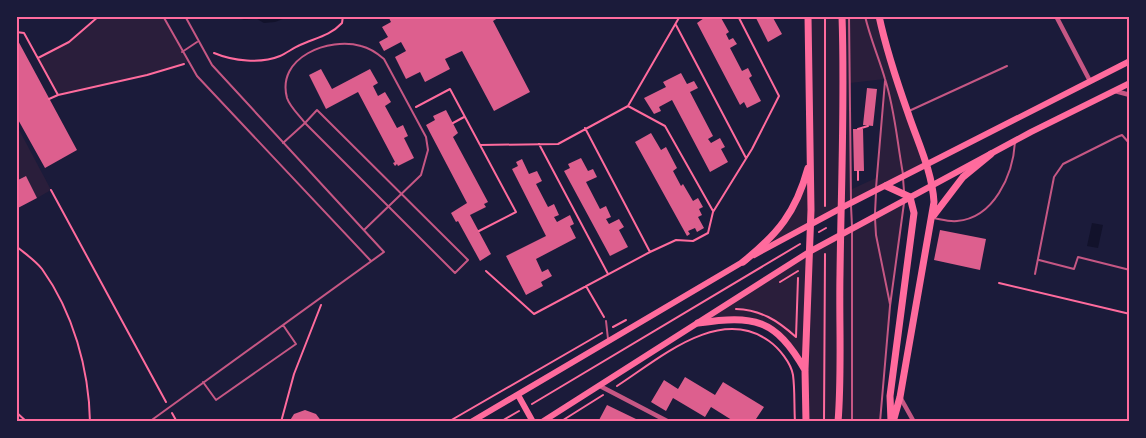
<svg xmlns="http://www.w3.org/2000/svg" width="1146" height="438" viewBox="0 0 1146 438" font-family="Signika,sans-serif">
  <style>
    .green { fill: #2a1e3b; fill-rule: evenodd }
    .water { fill: #12122b }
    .building { fill: #dd5f8e }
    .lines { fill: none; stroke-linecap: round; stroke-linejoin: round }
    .path { stroke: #ff6b9d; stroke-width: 2 }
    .service { stroke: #c65784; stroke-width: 2 }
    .minor { stroke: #c65784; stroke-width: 4.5 }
    .secondary { stroke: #ff6b9d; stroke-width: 6 }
    .primary { stroke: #ff6b9d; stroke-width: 7 }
    .neatline { fill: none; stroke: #ff6b9d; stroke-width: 2 }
  </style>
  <rect width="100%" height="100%" fill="#1b1b3a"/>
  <path class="green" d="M99,16H163L189,62L147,75L58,95L38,58L69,42Z
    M808,16H879L927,165L761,247L791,213L808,166ZM885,79L876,178L850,190V83Z
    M16,124L51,190L37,198L26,176L16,181Z
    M904,200L890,306L880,422H806L805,370L779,334L745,319L698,323L809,252Z"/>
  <path class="water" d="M234,16H291L275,22L264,23L257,19L244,20Z
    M1092,223L1103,225L1098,248L1087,246Z"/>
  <path class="building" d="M388,16H501L493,21L530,92L494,111L462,51L445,59L450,69L425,82L420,72L406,79L395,57L406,51L401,42L384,51L379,42L388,37L382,27L391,22Z
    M707,16H720L729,32L726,34L729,40L733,38L737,44L730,48L742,71L748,68L752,76L749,78L761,101L747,108L744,102L740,105L697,23Z
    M755,16H772L782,34L768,42Z
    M16,37L77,150L45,168L16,116Z
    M321,69L332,89L370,69L378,83L373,86L378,96L385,92L391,102L385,106L397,128L403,125L408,136L404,138L414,158L398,166L397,164L395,166L393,163L395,162L358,92L326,109L309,75Z
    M681,73L687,84L694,81L698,88L690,92L713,136L708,139L711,143L720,138L725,147L721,149L728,162L710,172L672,100L659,107L661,111L654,114L644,98L666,87L663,82Z
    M867,88L877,89L873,126L863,125Z
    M446,110L458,133L453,137L488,202L484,204L486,207L470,215L491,254L480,261L458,221L456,222L451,213L467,203L426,125L435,120L433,116Z
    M853,129H863L864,171H854Z
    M651,133L661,150L666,147L677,168L673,171L681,186L683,184L693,201L698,198L703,207L699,209L702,215L698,217L704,228L697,232L695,228L688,231L690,234L687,236L635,142Z
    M581,158L588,171L593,169L597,177L586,182L600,209L606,206L611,217L606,219L609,224L619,219L624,227L619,230L628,247L610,256L564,171L570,168L568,164Z
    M522,159L529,174L537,171L542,181L536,184L548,207L554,204L559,215L554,217L557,222L570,215L574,224L570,226L576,238L536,259L542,272L548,269L552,276L541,282L543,286L526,295L506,256L546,236L512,169L518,166L516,162Z
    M26,176L37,198L16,209V181Z
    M940,230L986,239L980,270L934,260Z
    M685,377L715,395L723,382L764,407L756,419L760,422H735L711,407L705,417L673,398L666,411L651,402L664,380L678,389Z
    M607,405L636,419L635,422H598Z
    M305,410L316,414L322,422H289L294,414Z"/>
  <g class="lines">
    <path class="path" d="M676,25L746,158
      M16,32L24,33L58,95
      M214,53C233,61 261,64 280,56C287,53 293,48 300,45C315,38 330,36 342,23L343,16
      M38,58L69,42L99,16
      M49,99L58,95L147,75L184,64
      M628,106L665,126L713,211
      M416,107L450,89L516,212L479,231
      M453,123L464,117
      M585,128L650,252
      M858,129L868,126
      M539,144L608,274
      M480,145L558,144L628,106L680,16
      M858,180V171
      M51,190L166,402
      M825,206V16
      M819,232L826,228
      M16,246C24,253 35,260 42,269C73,312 89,369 90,422
      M486,271L534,314L650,252L676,240L693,241L708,233L713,212L752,149L779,96L738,16
      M780,282L798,271
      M999,283L1130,314
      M586,286L604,317
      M736,309C761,310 777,320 796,337L798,278
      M613,327L626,320
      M617,386C659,359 719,305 769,341C779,348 791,363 793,375C795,390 794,407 795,422
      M532,404L800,244
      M16,412L27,422
      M172,413L177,422
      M281,422L294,374L321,305
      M448,422L602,333
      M500,422L519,411
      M560,422L603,395
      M824,422L825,254"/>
    <path class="service" d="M163,16L197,76L371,261
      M849,16L851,201
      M865,16C870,38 879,58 885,79C895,110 897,142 903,174
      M182,52L197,42
      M317,110L468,260L455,273L305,123Z
      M909,111L1007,66
      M283,143L305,123C299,115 290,107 287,98C276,57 329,37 361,46C370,48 377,53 384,59L426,137L428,150L421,175L364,230
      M903,178L904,191
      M876,188L885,81
      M851,206L852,226
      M875,213L876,193
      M875,218L876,235L890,304
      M933,218C940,219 949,222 957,221C994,218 1013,175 1015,142
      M852,231V422
      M1039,260L1074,269L1078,257L1130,270
      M1035,274L1054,177L1063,164L1117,137L1122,135L1130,144
      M606,321L608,339
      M203,382L216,400L296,344L283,325
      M149,422L384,252L212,65L185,16
      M880,422L890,306L904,203"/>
    <path class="minor" d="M1056,16L1090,81
      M1115,91L1130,95
      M600,386L669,422
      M900,397L914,422"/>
    <path class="secondary" d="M754,255L843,207L1130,61
      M518,395L533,422
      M471,422L746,260
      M542,422L809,252L1031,132L1130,83"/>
    <path class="primary" d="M879,16C886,49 897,82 908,113C918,143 932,171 934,202L900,397L893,422
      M886,186L910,197L914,213L890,396L891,421
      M934,215L963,177L991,154
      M743,262C778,234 796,212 808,168
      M698,323C754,315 775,318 805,370
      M806,422L805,370L811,210L808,16
      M838,422C842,372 839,323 840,274C841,188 845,102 842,16"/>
  </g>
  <rect width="1146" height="438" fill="none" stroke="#1b1b3a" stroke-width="35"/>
  <rect x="18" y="18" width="1110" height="402" class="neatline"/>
</svg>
